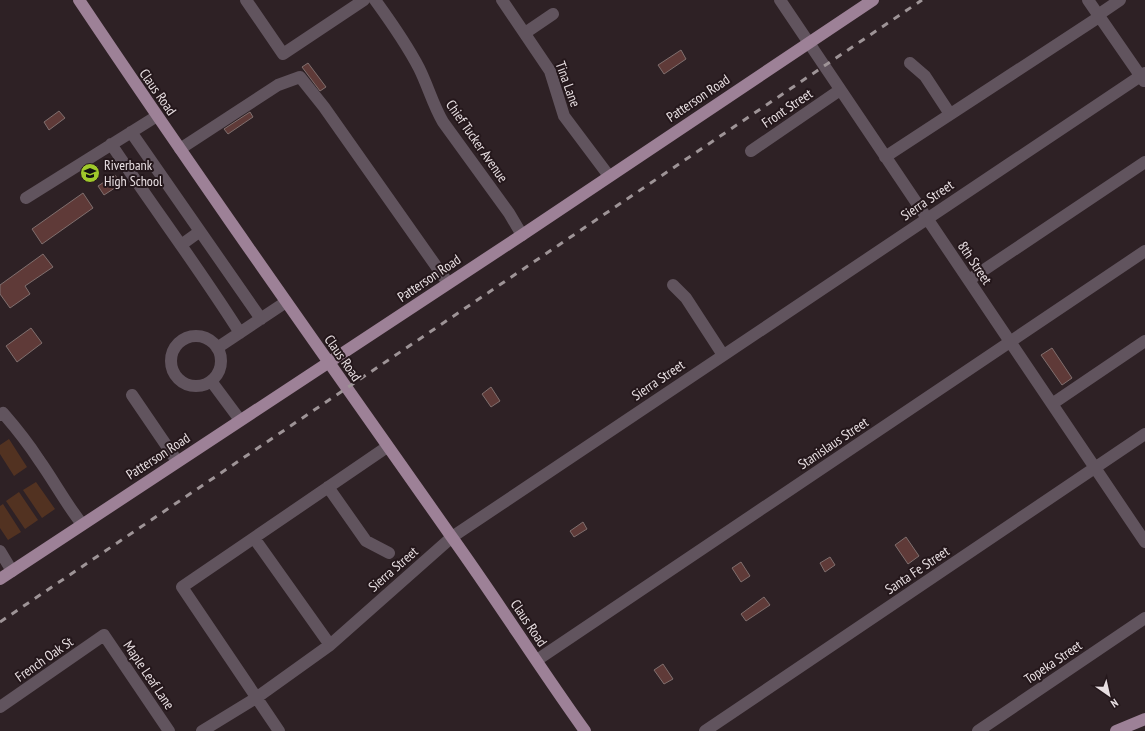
<svg xmlns="http://www.w3.org/2000/svg" width="1145" height="731" viewBox="0 0 1145 731" font-family="'PT Sans Narrow',sans-serif">
  <style>
    .green { fill: #523221 }
    .building { fill: #5f3a38; stroke: #806f6e }
    .lines { fill: none; stroke-linecap: round; stroke-linejoin: round }
    .minor { stroke: #61545e; stroke-width: 12 }
    .major { stroke: #9d8197; stroke-width: 12 }
    .rail { stroke: #9e9497; stroke-width: 3; stroke-dasharray: 7 7; stroke-linecap: butt }
    .labels { text-anchor: middle; stroke-width: 4; stroke-linejoin: round; paint-order: stroke }
    .street-label { font-size: 14px; fill: #e8dfe2; stroke: #24171b }
    .poi-label { font-size: 14px; fill: #e8dfe2; stroke: #24171b; text-anchor: start }
  </style>
  <rect width="100%" height="100%" fill="#2e2125"/>
  <path class="green" d="M9,439L27,467L14,476L0,454V445Z
    M36,482L55,509L42,518L23,490Z
    M19,492L38,520L25,529L6,501Z
    M3,504L21,532L8,540L0,528V506Z"/>
  <path class="building" d="M681,50L686,59L664,74L658,65Z
    M308,63L326,87L320,91L302,67Z
    M59,111L65,118L49,130L44,122Z
    M250,112L253,117L228,134L224,129Z
    M115,175L121,184L104,195L98,186Z
    M83,193L93,208L42,244L32,229Z
    M43,254L53,267L25,286L30,294L10,308L0,294V285Z
    M31,328L42,343L17,362L6,346Z
    M1052,348L1072,378L1062,385L1041,355Z
    M491,387L500,401L491,407L482,394Z
    M583,522L587,529L574,537L570,531Z
    M906,537L919,556L908,564L895,545Z
    M830,557L835,565L825,572L820,563Z
    M741,562L750,576L741,582L732,568Z
    M764,597L770,605L746,621L741,614Z
    M663,664L673,679L664,684L654,670Z"/>
  <g class="lines">
    <path class="minor" d="M246,0L283,54L364,0
      M375,0C391,22 407,45 419,68C428,86 433,105 443,122L509,213L522,235
      M502,0L550,71L564,116L609,176
      M780,0L1145,542
      M1088,0L1144,81
      M1098,15L1120,0
      M525,33L553,14
      M910,63L925,76L950,114
      M131,132L261,319
      M111,144C153,207 199,268 240,333
      M180,149L278,85L300,77L324,107L448,283
      M751,151L840,90
      M885,157L1099,17
      M26,198L157,116
      M181,245L199,232
      M969,280L1145,162
      M673,285L686,298L723,355
      M171 361a25 25 0 1 1 50 0a25 25 0 1 1-50 0Z
      M217,348L286,302
      M211,381L240,420
      M132,395L177,461
      M1052,404L1145,341
      M0,415L3,413C16,428 28,443 39,460C54,481 66,504 82,524
      M328,487L366,541L389,553
      M254,538L330,645
      M0,551L12,571
      M537,660L1145,251
      M0,707L104,635L169,731
      M202,731L256,698L330,645L452,537L1145,73
      M279,731L182,587L387,447
      M705,731L1145,434
      M978,731L1145,618"/>
    <path class="major" d="M79,0C200,181 326,358 451,536C497,600 539,667 585,731
      M0,579L522,235L873,0
      M1116,731L1145,719"/>
    <path class="rail" d="M0,622L922,0"/>
  </g>
  <defs>
    <g id="school-disc" transform="scale(1)"><circle r="9.5" fill="#a0c92b" stroke="#24171b"/><path d="M0-5L7-2L0 1L-7-2ZM-4 1L0 2.5L4 1V4Q0 6-4 4Z" fill="#111"/></g>
  </defs>
  <g fill-rule="evenodd">
    <use href="#school-disc" x="90" y="173"/>
  </g>
  <g class="labels">
    <g class="street-label">
      <text transform="translate(568 84) rotate(70)" y="5">Tina Lane</text>
      <text transform="translate(158 92) rotate(55)" y="5">Claus Road</text>
      <text transform="translate(698 98) rotate(-34)" y="5">Patterson Road</text>
      <text transform="translate(787 108) rotate(-34)" y="5">Front Street</text>
      <text transform="translate(477 141) rotate(55)" y="5">Chief Tucker Avenue</text>
      <text transform="translate(927 200) rotate(-34)" y="5">Sierra Street</text>
      <text transform="translate(975 263) rotate(56)" y="5">8th Street</text>
      <text transform="translate(429 278) rotate(-34)" y="5">Patterson Road</text>
      <text transform="translate(343 358) rotate(55)" y="5">Claus Road</text>
      <text transform="translate(658 380) rotate(-34)" y="5">Sierra Street</text>
      <text transform="translate(833 443) rotate(-34)" y="5">Stanislaus Street</text>
      <text transform="translate(158 456) rotate(-33)" y="5">Patterson Road</text>
      <text transform="translate(393 569) rotate(-41)" y="5">Sierra Street</text>
      <text transform="translate(917 570) rotate(-34)" y="5">Santa Fe Street</text>
      <text transform="translate(529 623) rotate(56)" y="5">Claus Road</text>
      <text transform="translate(44 659) rotate(-35)" y="5">French Oak St</text>
      <text transform="translate(1053 662) rotate(-34)" y="5">Topeka Street</text>
      <text transform="translate(149 675) rotate(56)" y="5">Maple Leaf Lane</text>
    </g>
    <g class="poi-label">
      <text x="104" y="170">Riverbank<tspan x="104" dy="16">High School</tspan></text>
    </g>
  </g>
  <g transform="translate(1109 695) rotate(146)" stroke="#24171b" stroke-width="3" paint-order="stroke">
  <path d="M0-3L7 15L0 10L-7 15Z" fill="#e8dfe2"/>
  <text y="-6" font-size="11" font-weight="bold" text-anchor="middle" fill="#e8dfe2">N</text>
  </g>
</svg>
